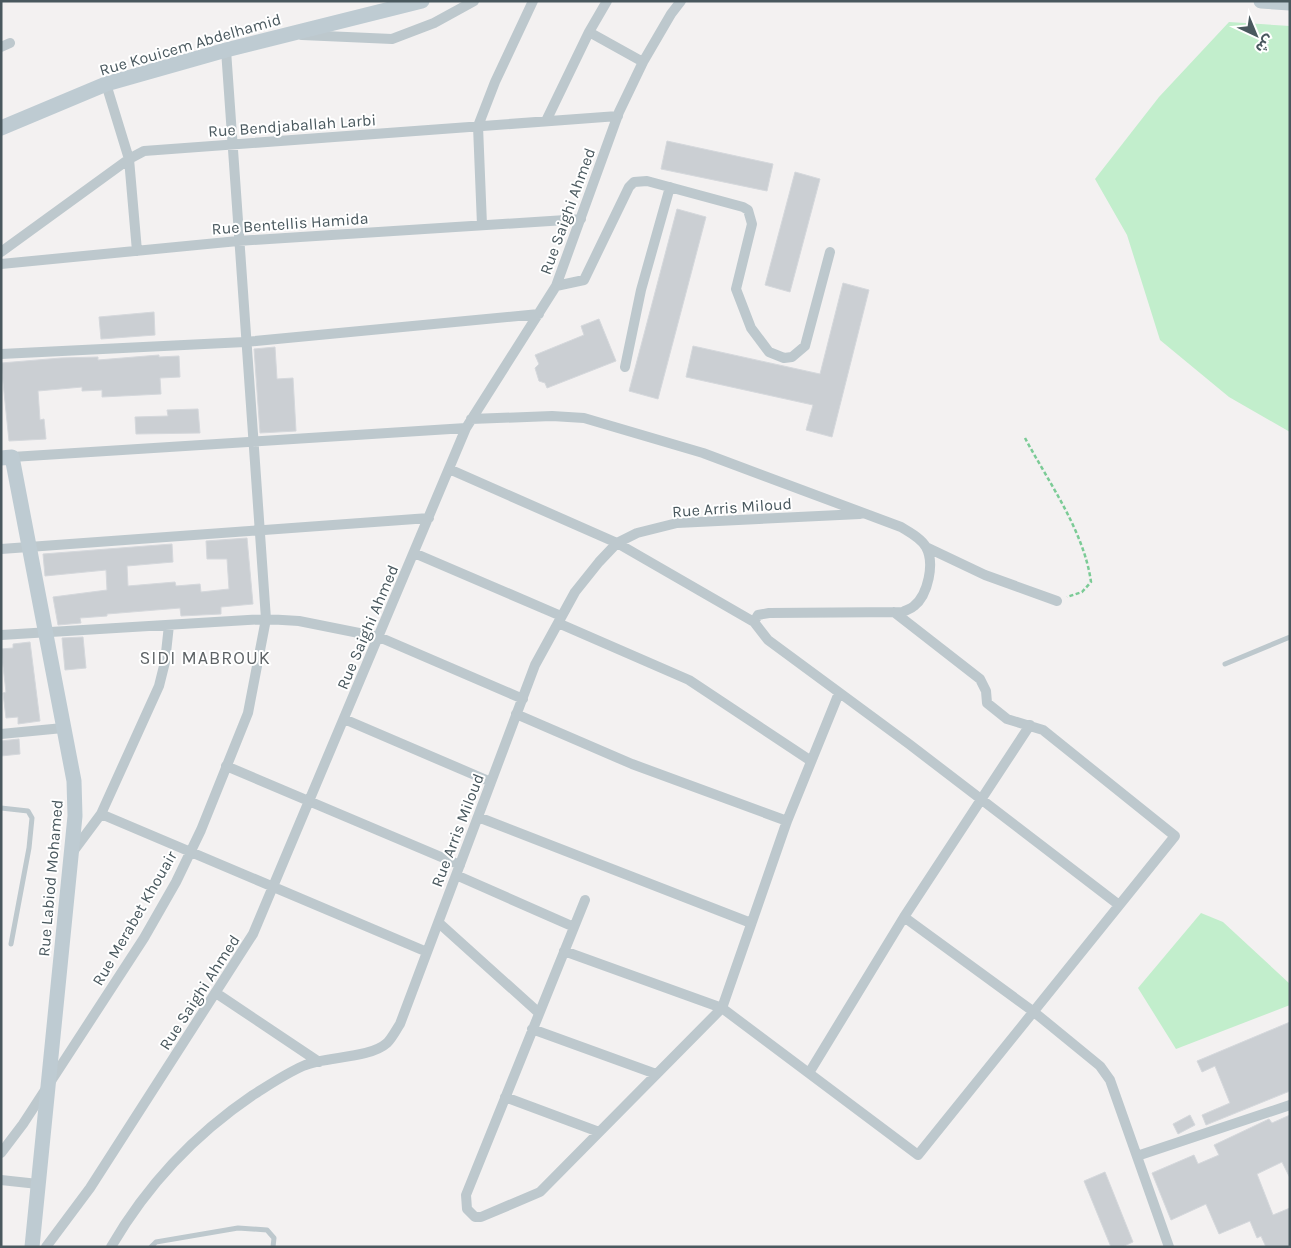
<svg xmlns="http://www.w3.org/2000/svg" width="1291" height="1248" viewBox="0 0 1291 1248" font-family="Karla,'Noto Sans Arabic',sans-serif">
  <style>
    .green { fill: #c2eecc }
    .building { fill: #cbcfd3; stroke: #d5d8dc }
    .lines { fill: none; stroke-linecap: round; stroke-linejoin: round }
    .path { stroke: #7bcb96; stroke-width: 2.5; stroke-dasharray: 4 2.5; stroke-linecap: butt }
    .lane { stroke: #bdc8cd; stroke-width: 5 }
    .street { stroke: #bdc8cd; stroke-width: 10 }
    .secondary { stroke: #becbd2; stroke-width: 15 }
    .labels { text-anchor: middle; stroke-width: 4; stroke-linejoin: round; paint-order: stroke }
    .street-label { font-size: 16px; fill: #49585e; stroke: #fff }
    .neighbourhood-label { font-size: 18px; letter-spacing: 1px; fill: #5e6366; stroke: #fff }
  </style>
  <rect width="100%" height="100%" fill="#f3f1f1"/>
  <path class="green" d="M1229,22L1290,26V432L1229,397L1160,340L1127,235L1095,179L1159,97Z
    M1201,913L1223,922L1290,984V1005L1176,1049L1138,988Z"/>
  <path class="building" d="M667,141L773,164L767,191L661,169Z
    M795,172L820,179L790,292L765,285Z
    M677,209L706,217L658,399L629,391Z
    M843,283L869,290L832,437L806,430L813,405L686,377L693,346L820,374Z
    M154,312L155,335L101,339L99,317Z
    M599,319L616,361L547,388L545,383L539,381L535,368L539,364L535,355L584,335L581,326Z
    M275,347L277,379L293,378L296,431L260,433L254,349Z
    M159,355V357L179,356L180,377L160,378L161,394L102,397V390L82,391V387L38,391L40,420L44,419L46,439L9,441L1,363L61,358L98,357V360Z
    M198,409L200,433L136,434L135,417L168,416L167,410Z
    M247,538L253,604L221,607V614L181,616L180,608L107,614V616L80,618L81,623L58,625L53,597L107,590L106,570L45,576L43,554L172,544L173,562L127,566L128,586L175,582L176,586L200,584L201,592L229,589L227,559H207L206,541Z
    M83,637L86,668L65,670L62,638Z
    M30,642L40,721L18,724V717L6,718L3,693L6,692L1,649L13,648V644Z
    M19,739L20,754L1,756V741Z
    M1290,1022V1091L1206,1125L1202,1115L1230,1103L1215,1066L1202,1072L1197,1061Z
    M1190,1115L1195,1125L1178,1134L1173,1124Z
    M1290,1115V1178L1282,1162L1257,1174L1273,1215L1290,1208V1247H1266L1261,1236L1257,1238L1250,1221L1219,1234L1206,1204L1171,1220L1152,1173L1194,1155L1198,1164L1219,1155L1214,1145L1269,1119L1272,1123Z
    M1105,1172L1133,1242L1122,1247H1111L1084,1181Z"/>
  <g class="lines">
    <path class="path" d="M1025,438C1049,483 1084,531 1091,582L1082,592L1067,597"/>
    <path class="lane" d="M1225,664L1290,637
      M1,808L28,811L32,818L29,848L11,944
      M151,1247L156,1242L238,1228L267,1230L274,1238L273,1247"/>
    <path class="street" d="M589,32L643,62
      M302,35L392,39L434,23L474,1
      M1,47L10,43
      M106,84L129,159L137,251
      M546,121L589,32L607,1
      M482,225L478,126L495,82L533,1
      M1,252L129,159L144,151L618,116
      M1,264L238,241L581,219
      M556,286L584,280L629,187L634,182L647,181L743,207L748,210L752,224L736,289L751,328L769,352L784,358L792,357L805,346L830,252
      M1,354L245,342L539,314
      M625,367L641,290L670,187
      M471,419L552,416L584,418L703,453L901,527C909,532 921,538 926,547C935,563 928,595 914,606C911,609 906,610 903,612L769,613L758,615L754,622L768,640L909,744L1119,905
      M12,457L466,428
      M449,469L617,543L754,622
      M926,547L985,575L1057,601
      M1,549L429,518
      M414,553L561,616
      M558,623L689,680L811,761
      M1,635L266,619L299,621L379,637L523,699
      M516,714L632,764L787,821
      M344,719L491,782
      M1,734L63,728
      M226,766L460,865
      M101,814L427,952
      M478,817L751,923
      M72,853L101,814L159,686L165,662L169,625
      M456,875L574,927
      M585,900L466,1195L467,1209L475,1217H481L540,1192L722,1008L787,821L839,693
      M904,917L1034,1012L1100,1066L1110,1080L1169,1247
      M439,923L539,1013
      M564,951L722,1008L918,1155L1175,836L1043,730L1007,719L987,703L986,691L980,679L894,612
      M216,993L319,1062
      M532,1029L656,1074
      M809,1073L904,917L1030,725
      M505,1097L599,1132
      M1,1153L23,1124L144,938L176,882L201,830L248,713L266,619L226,50
      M1137,1156L1290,1105
      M1,1180L38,1184
      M46,1247L90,1188L253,934L466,428L556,286L619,112L643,62L671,14L681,1
      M111,1247C147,1185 194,1135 253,1095C269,1085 285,1074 303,1066C325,1056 369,1059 387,1043C392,1038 396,1030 400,1024L535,665L575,592L599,562L617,543L637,533L677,523L860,514"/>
    <path class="secondary" d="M1261,1L1290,3
      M1,128L106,84L226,50L422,1
      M1,458L12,457L74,781L75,816L32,1247"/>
  </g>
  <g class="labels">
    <g class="street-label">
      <text transform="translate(190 44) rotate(-16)" y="6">Rue Kouicem Abdelhamid</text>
      <text transform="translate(292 125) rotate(-4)" y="6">Rue Bendjaballah Larbi</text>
      <text transform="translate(567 211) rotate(-70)" y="6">Rue Saighi Ahmed</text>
      <text transform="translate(290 223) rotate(-4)" y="6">Rue Bentellis Hamida</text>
      <text transform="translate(732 507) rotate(-4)" y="6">Rue Arris Miloud</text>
      <text transform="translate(367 627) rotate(-67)" y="6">Rue Saighi Ahmed</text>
      <text transform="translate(457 830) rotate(-69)" y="6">Rue Arris Miloud</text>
      <text transform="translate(50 878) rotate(-85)" y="6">Rue Labiod Mohamed</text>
      <text transform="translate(134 918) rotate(-60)" y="6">Rue Merabet Khouair</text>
      <text transform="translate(199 992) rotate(-57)" y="6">Rue Saighi Ahmed</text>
    </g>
    <g class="neighbourhood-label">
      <text x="205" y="664">SIDI MABROUK</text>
    </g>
  </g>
  <rect width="1291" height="1248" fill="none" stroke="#49585e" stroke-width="5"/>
  <g transform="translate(1256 35) rotate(136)" stroke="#ffffff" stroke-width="4" paint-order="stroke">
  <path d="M0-4L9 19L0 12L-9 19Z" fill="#49585e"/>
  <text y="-8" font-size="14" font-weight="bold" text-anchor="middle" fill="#49585e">ش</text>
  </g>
</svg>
